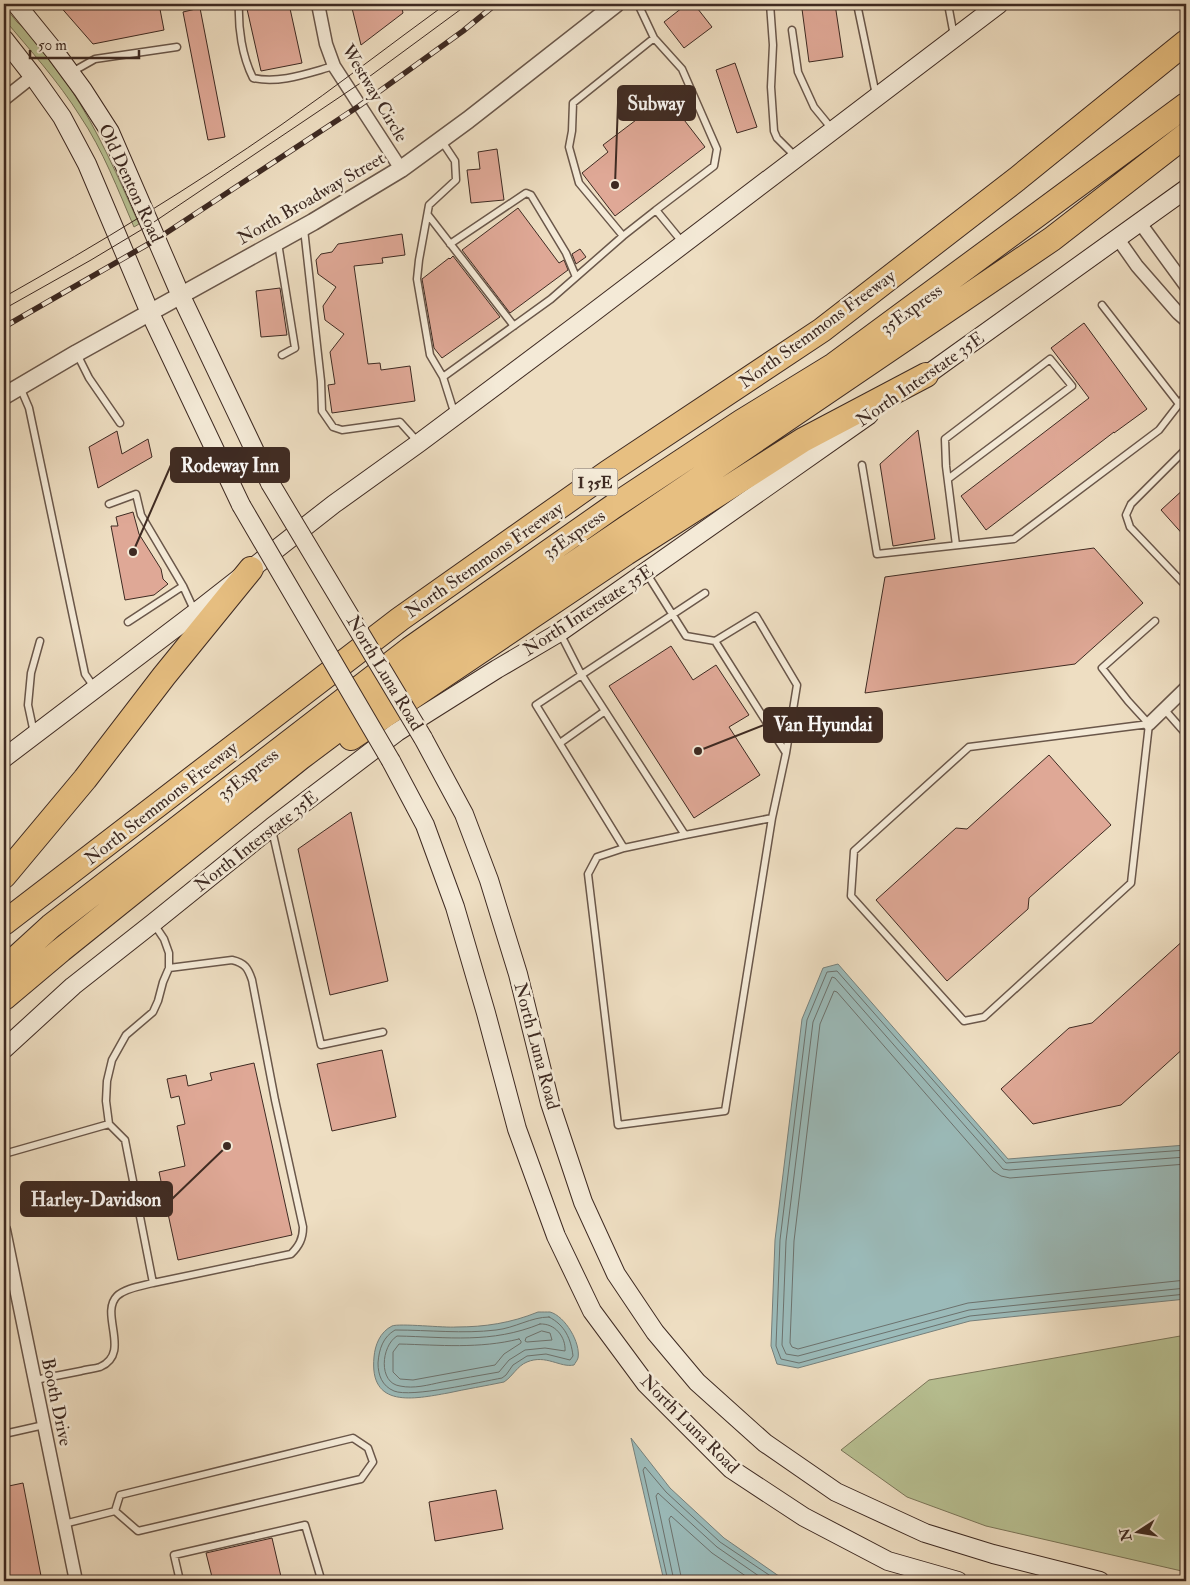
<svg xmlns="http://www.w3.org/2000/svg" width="1190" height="1585" viewBox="0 0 1190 1585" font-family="'IM FELL Double Pica',serif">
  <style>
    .green { fill: #b8c193; stroke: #7b765a }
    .water { fill: #9bbbba; stroke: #76817d }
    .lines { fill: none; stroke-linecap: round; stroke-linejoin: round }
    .shore { stroke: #6c726e; stroke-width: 1 }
    .building { fill: #dfa896; stroke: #3e2a22 }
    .service-casing { stroke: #6a574a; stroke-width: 9 }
    .minor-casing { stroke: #6a574a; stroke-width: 15 }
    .tertiary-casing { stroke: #6a574a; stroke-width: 19 }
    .secondary-casing { stroke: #3e2a22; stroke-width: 20 }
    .motorway-casing { stroke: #3e2a22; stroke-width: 26 }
    .service { stroke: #f4ead7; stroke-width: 6 }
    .minor { stroke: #f4ead7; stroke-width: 12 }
    .tertiary { stroke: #f4ead7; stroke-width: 16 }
    .secondary { stroke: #f4ead7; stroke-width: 18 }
    .motorway { stroke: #e7bf81; stroke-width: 24 }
    .tram { stroke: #3e2a22; stroke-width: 1 }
    .rail-casing { stroke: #3e2a22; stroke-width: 5.5 }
    .rail { stroke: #f4ead7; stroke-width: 4; stroke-dasharray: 11; stroke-linecap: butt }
    .secondary-bridge-casing { stroke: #3e2a22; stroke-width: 20; stroke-linecap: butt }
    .secondary-bridge { stroke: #f4ead7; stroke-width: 18 }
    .labels { text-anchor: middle; stroke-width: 5; stroke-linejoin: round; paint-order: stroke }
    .shield { fill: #f4ead7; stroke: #756458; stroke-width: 1 }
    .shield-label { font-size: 16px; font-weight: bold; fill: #3e2a22 }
    .street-label { font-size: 18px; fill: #3e2a22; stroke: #f4ead7 }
    .leader { fill: none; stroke: #3e2a22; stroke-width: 2 }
    .callout-dot { fill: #3e2a22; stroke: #f4ead7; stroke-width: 2 }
    .callout { fill: #3e2a22; stroke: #3e2a22; stroke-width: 2 }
    .callout-label { font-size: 19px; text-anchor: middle; font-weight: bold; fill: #fff }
  </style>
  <rect width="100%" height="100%" fill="#eedec2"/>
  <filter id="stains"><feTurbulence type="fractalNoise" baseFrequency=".004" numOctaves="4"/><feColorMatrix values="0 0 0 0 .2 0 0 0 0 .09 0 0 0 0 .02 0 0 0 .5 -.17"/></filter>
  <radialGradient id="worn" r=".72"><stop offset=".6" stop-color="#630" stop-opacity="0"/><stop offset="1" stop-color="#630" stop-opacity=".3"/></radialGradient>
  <path class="green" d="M4,6L17,22L26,30C40,49 56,68 70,88C98,130 118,177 139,224L134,227C118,190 103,150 80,116C58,81 30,50 4,19Z
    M1186,1335V1572L986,1526L907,1497L841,1450L929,1380Z"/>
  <path class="water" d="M838,964L1008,1159L1186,1145V1299L970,1321L798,1368L777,1364L771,1346L775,1240L802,1019L823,968Z
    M538,1312C542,1312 547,1312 550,1312C565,1316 581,1343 578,1358C577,1361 575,1363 574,1365C560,1368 546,1354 527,1362C517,1366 513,1376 504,1382C485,1386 466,1389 448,1393C414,1399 369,1409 374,1357C375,1345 380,1332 392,1326C399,1323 445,1328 456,1327C485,1327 511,1323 538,1312Z
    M631,1438L670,1488L724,1538L786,1581H664Z"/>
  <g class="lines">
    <path class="shore" d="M1186,1150L1006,1163L837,971L827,972L807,1020L780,1240L776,1346L781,1359L799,1363L970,1316L1186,1294
      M1186,1157L1009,1170L1003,1169L835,978L832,977L813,1022L786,1241L782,1345L786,1354L798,1356L969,1310L1186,1288
      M1186,1164L1010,1178L1001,1176L993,1171L837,992L834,991L820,1024L794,1241L790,1343L792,1347L798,1349L968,1303L1186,1280
      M549,1317C565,1325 571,1339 573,1356L570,1360L546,1354L527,1356L513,1365L506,1375L502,1378C480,1382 411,1398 394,1391C382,1386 378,1375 378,1363C379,1349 383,1337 395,1330C429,1330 463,1334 496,1330C515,1328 531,1317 549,1317Z
      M540,1324C555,1323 566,1337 565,1351L545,1348L525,1350L509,1360L499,1372C480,1375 461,1379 442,1382C428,1385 414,1389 400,1386C378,1383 381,1346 397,1336C448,1337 491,1344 540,1324Z
      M542,1331L550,1333L552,1340L527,1342L525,1341L526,1338Z
      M519,1339L521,1341V1343L504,1354L495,1365L413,1380L400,1379L393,1372V1352L399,1344C440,1345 479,1349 519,1339Z
      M668,1581L643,1470L645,1467L666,1492L720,1542L778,1581
      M674,1581L656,1496L658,1493L717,1547L766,1581
      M682,1581L669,1519L671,1516L712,1553L753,1581"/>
  </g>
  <path class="building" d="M58,4H159L164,30L93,44Z
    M271,4H289L302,63L261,71L247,9Z
    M351,4H401L403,13L361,45Z
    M687,4H694L712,27L684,48L664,22Z
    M835,4L843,57L809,62L802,9Z
    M200,8L225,137L208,140L183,12Z
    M735,63L757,127L737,133L716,70Z
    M671,103L705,147L615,216L582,173L608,152L603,145L644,114L649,120Z
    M497,149L504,200L471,203L467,170L480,169L478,152Z
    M518,208L559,263L564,260L568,270L510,313L462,250Z
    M402,234L405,255L382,258L383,263L354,266L368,364L380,363L381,370L410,366L415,401L332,413L328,385L335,384L330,352L344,334L325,320L323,306L336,287L318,274L316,260L321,254L332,252L338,244Z
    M580,249L586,257L576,264L572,254Z
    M453,256L500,317L442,358L434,348L422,279L449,258L450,259Z
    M280,288L287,335L261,337L256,291Z
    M1084,323L1147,409L1114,433V432L986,530L961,496L1089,398L1051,348Z
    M918,430L935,539L893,546L880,464Z
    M117,431L122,454L148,439L152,457L98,488L89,447Z
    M1186,487V538L1161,510Z
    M133,512L139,534L161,569L163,579L168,584L154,595L125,600L111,526H118L116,517Z
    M1094,548L1143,603L1075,664L865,693L885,577Z
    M671,646L693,680L716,665L749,715L729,727L760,775L694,818L609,686Z
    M1049,755L1111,825L1029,898L1028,909L947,981L876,900L956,828L967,829Z
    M351,812L388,981L330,995L298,849Z
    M1186,938V1046L1121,1105L1033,1124L1001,1089L1069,1028L1092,1023Z
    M382,1050L396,1117L332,1131L317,1064Z
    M254,1063L292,1235L178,1260L159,1172L185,1166L177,1126L185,1124L179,1096L171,1098L167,1079L186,1075L188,1086L212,1080L210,1073Z
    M23,1483L42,1581H4V1487Z
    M496,1490L503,1529L435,1541L429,1502Z
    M272,1538L282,1581H213L206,1553Z"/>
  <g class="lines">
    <g class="service-casing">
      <path id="service" d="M239,4C238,28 242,56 253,78C280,84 308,73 334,66
        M638,4L654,38L682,69L717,149L714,166L656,210L683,243
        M770,4L773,45L771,87L774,131L777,138L795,156
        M857,4L876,95
        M948,4L954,36
        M792,30L798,72L814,107L832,129
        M72,72L95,59L177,47
        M441,140L455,161L456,180L429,205L419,260L417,279L430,355L443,377
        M428,215L514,326
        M304,229L321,381L322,411L333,427L342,430L400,422L418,442
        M623,236L579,183L569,147L572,131L573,103L654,38
        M278,243L295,348L282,355
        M450,244L526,193L531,195L566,253L576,277
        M1102,305L1179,404
        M77,354L89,378L120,423
        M20,387L29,408L85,674L94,687
        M455,415L443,377L551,299L623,236L656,210
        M1186,449L1131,504L1126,515L1130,527L1186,586
        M862,465L877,554L1014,539L1159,430L1186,395
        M948,479L1072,386L1050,359L945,439L946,466L956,545
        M109,504L136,494L141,515L183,586L195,612
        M128,622L183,586
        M560,633L581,674L685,835L772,818L786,753L715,641L686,636L647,574
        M715,641L756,616L797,685L786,753
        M1164,709L1186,734
        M1149,724L969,747L854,851L851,896L964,1021L984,1017L1131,883L1149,724L1128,701L1102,668L1155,621
        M34,733L28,705L31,673L40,641
        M560,743L605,711
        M272,830L321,1045L383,1032
        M685,835L624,848L536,705L705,593
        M624,848L597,857L588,874L618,1125L725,1111L772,818
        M4,1154L109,1124L106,1101L107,1081L112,1060L126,1035L153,1012L158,1001L163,982L169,968V953L164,939L154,924
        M153,1283L291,1254C299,1246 303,1239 303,1227L275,1100L252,980C248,968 245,963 232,960L169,968
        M35,1380C50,1377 66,1374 81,1371C87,1369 94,1369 100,1367C132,1353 99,1314 117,1296C125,1288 142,1286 153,1283L125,1140L109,1124
        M4,1434L44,1425
        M64,1524L115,1511L138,1531L361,1479L373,1462L368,1448L353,1438L120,1495L115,1511
        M180,1581L174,1555L305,1525L321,1579L332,1581"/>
    </g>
    <g class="minor-casing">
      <path id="minor" d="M318,4L326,44L334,66L401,169
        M4,99L33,76
        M1140,223L1186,286
        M1118,239L1137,266L1178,313L1186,320
        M1149,724L1186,688
        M4,1230L76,1581"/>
    </g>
    <g class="tertiary-casing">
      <path id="tertiary" d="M4,396L77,353L313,222L401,169L468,120L616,4"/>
    </g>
    <g class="secondary-casing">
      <path id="secondary" d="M16,4L55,52L83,90L110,132L181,296L270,483
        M4,39L33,76L62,117L87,164L150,313L241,505
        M917,382L1186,189
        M423,738L464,814L489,880L518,974L550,1103L583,1202L616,1274L655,1332L697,1382L765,1443L836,1492L925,1533L993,1554L1100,1581
        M4,758L195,613L334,504L419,443L586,318L999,4
        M391,761L425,825L455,907L486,1013L517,1129L556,1236L592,1311L646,1384L731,1469L804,1517L888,1561L958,1581
        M4,1049L73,986L153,923L272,827L397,732L497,669L560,632L869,415"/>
    </g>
    <g class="motorway-casing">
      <path id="motorway" d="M351,738L626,553L803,440L926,375
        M4,876L85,779L164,676L251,569
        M4,923L400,619L607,473L822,330L1017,179L1186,42
        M4,969L51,926L410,649L614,506L741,422L834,365L1186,105
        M4,998L61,950L300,758L420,668L1052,239L1186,135"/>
    </g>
    <use href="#service" class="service"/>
    <use href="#minor" class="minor"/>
    <use href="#tertiary" class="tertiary"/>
    <use href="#secondary" class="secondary"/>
    <use href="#motorway" class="motorway"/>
    <path class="tram" d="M4,297C98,244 192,187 281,125C337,86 391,44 446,4
      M4,309L91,260L151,224L362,82L468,4"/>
    <g class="rail-casing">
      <path id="rail" d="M4,327L157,239L359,106L463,31L496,4"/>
    </g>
    <use href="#rail" class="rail"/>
    <g class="secondary-bridge-casing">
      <path id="secondary-bridge" d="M270,483L423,738
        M241,505L391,761"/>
    </g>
    <use href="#secondary-bridge" class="secondary-bridge"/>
  </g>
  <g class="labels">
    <rect class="shield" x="572.5" y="468.5" width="45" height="27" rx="4"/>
    <g class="shield-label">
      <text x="595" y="488">I 35E</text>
    </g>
    <g class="street-label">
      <text transform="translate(375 93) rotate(59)" y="6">Westway Circle</text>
      <text transform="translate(131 183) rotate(65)" y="6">Old Denton Road</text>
      <text transform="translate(311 198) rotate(-30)" y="6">North Broadway Street</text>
      <text transform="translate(911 309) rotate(-36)" y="6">35Express</text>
      <text transform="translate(817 329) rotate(-36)" y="6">North Stemmons Freeway</text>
      <text transform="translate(920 379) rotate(-35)" y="6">North Interstate 35E</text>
      <text transform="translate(574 534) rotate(-35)" y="6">35Express</text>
      <text transform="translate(484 560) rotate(-35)" y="6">North Stemmons Freeway</text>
      <text transform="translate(588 610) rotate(-33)" y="6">North Interstate 35E</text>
      <text transform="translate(385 673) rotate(59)" y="6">North Luna Road</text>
      <text transform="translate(248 774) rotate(-38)" y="6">35Express</text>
      <text transform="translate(161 803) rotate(-38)" y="6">North Stemmons Freeway</text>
      <text transform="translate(256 841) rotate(-38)" y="6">North Interstate 35E</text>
      <text transform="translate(537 1046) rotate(75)" y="6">North Luna Road</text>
      <text transform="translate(57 1402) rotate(78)" y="6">Booth Drive</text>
      <text transform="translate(690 1424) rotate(45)" y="6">North Luna Road</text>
    </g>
  </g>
  <path class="leader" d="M615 185L618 103M133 552L171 465M698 751L764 725M227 1146L172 1199"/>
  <g class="callout-dot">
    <circle cx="615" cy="185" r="5"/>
    <circle cx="133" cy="552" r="5"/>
    <circle cx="698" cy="751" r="5"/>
    <circle cx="227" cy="1146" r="5"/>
  </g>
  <g class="callout">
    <rect x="618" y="86" width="77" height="34" rx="5"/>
    <rect x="171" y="448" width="118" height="34" rx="5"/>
    <rect x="764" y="708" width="118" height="34" rx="5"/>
    <rect x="21" y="1182" width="151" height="34" rx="5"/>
  </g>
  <g class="callout-label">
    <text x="656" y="110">Subway</text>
    <text x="230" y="472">Rodeway Inn</text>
    <text x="823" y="731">Van Hyundai</text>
    <text x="96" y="1206">Harley-Davidson</text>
  </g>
  <rect width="1190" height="1585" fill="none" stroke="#eedec2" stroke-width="20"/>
  <rect x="5" y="5" width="1180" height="1575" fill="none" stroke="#3e2a22" stroke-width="2.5"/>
  <rect x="10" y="10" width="1170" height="1565" fill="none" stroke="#3e2a22"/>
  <g transform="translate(1138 1532) rotate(258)" stroke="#f4ead7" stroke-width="4" paint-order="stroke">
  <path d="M0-4L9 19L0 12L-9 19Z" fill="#3e2a22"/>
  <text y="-8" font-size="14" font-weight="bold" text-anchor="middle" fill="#3e2a22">N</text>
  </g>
  <path d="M30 50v8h109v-8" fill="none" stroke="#3e2a22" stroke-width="2.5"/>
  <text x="38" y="50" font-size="15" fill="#3e2a22" stroke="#f4ead7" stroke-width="4" paint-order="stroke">50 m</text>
  <rect width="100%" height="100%" filter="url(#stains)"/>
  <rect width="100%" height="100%" fill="url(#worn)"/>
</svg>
